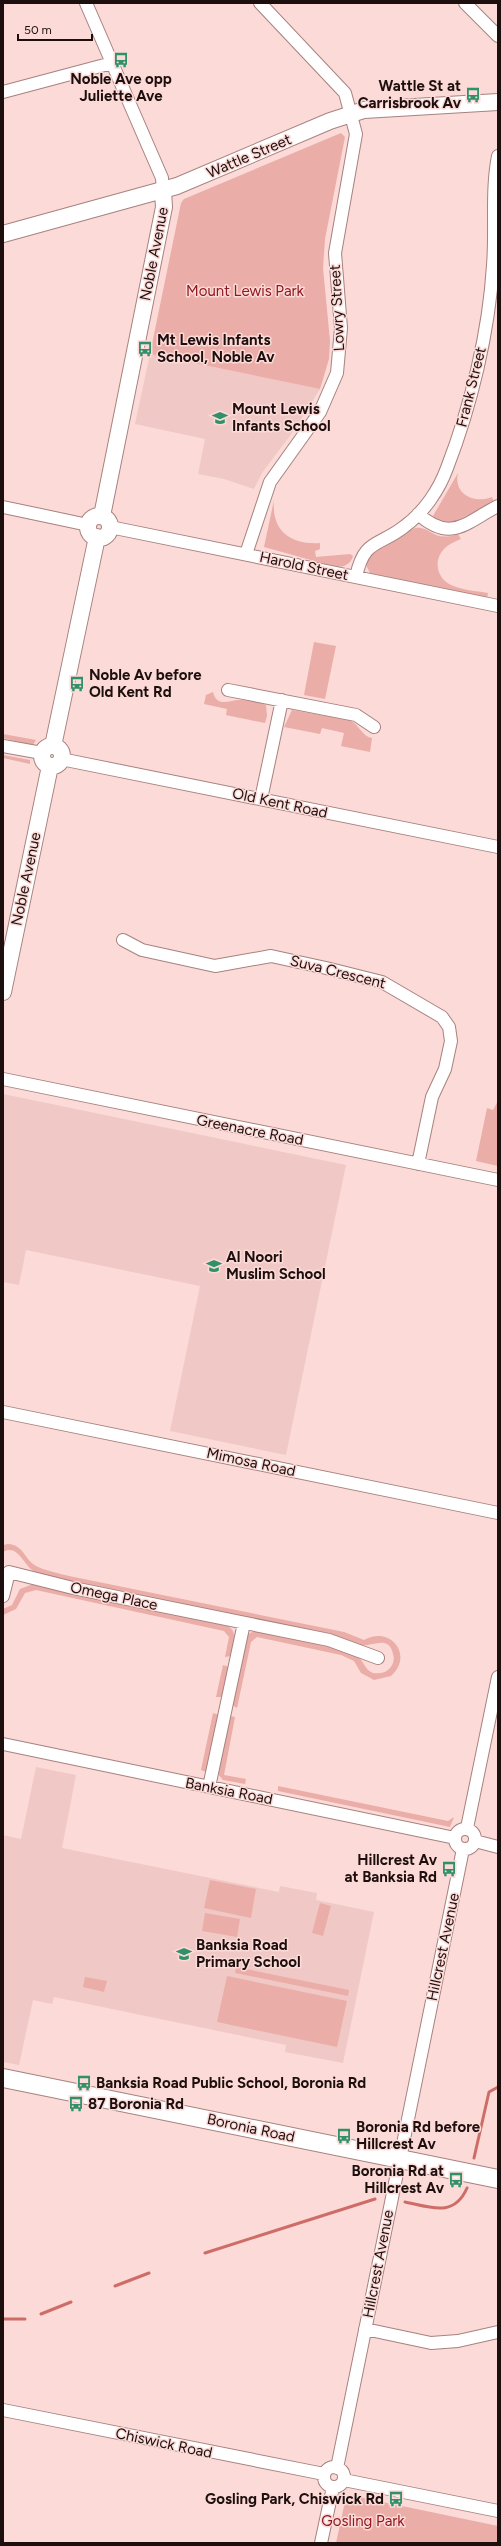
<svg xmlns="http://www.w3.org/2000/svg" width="501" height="2546" viewBox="0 0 501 2546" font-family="Figtree,sans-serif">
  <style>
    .built { fill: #f0c9c6 }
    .green { fill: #ebada7 }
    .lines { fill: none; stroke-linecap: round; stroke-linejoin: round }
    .stream { stroke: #ce6d68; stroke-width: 3 }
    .street-casing { stroke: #a7827f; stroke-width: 14 }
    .secondary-casing { stroke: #a7827f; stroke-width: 18 }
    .primary-casing { stroke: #a7827f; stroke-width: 20 }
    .street { stroke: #fff; stroke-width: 12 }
    .secondary { stroke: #fff; stroke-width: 16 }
    .primary { stroke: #fff; stroke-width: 18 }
    .labels { text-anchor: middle; stroke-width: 3; stroke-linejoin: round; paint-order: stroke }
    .poi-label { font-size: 15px; font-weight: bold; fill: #1d0f0e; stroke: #fbdad7; text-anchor: start }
    .street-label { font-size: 15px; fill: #1d0f0e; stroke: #fbdad7 }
    .park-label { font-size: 15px; fill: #901820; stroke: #fbdad7 }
  </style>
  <rect width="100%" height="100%" fill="#fbdad7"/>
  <path class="built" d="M150,354L320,389L295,429L262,473L254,489L224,479L198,474L205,439L135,424Z
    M3,1094L346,1165L286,1455L170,1431L200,1286L26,1250L19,1285L3,1282Z
    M36,1767L76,1775L62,1848L279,1892L280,1886L317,1893L316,1900L374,1912L343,2063L285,2052L286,2045L54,1997L52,2004L33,2000L19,2065L3,2062V1835L21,1839Z"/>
  <path class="green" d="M341,133L345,137L325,239L323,268L330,341L329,359L320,389L150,354L181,203L184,199Z
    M458,473C453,495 475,504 492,497L494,502L448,525L435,519L433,516Z
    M274,500C271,531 291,545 320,543V549L315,551L316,557L350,554L353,556C351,564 344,567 336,567L264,547Z
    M415,528C431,525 432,543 458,534L461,539C456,541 449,544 445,548C433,559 436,578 451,585C462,590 476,591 488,593L487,599L370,573L366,565L370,553Z
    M314,642L336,646L325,699L304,695Z
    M213,692C217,708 229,700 240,700C248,700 258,702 266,705L267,716L265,723L226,715L227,709L204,704L206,695Z
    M292,710L350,720C359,725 363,737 372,738L370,752L341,746L344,733L322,728L320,734L284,727Z
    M3,734L36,740L33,745H30L3,738Z
    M3,755L30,760V764L3,758Z
    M498,1101V1166L476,1161L487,1108L493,1110Z
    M8,1544C24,1545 24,1559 36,1566C46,1571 58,1573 69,1576L344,1632L364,1640C391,1625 414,1656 391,1676L374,1680L361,1673L354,1661L341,1655L257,1637L251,1642L237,1708L232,1705L247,1635L252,1632C268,1629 341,1648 356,1656C364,1659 364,1670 373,1673C378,1674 386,1673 390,1668C393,1665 395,1659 393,1654C389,1634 372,1647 360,1645C349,1643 337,1637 325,1634L47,1576C42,1574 36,1573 32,1570C23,1563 17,1544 3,1552V1545Z
    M33,1584L228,1626C239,1633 233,1646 231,1656L225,1657L229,1637L224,1631L36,1590L25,1593L16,1609L3,1615V1609L12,1605L20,1589Z
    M223,1665L229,1667L223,1697H216Z
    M213,1713L219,1715L206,1772L201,1770Z
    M230,1716L235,1717L224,1775L246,1779L245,1784L223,1780L218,1774Z
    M278,1786L448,1821L454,1817L450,1827L278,1791Z
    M210,1880L256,1889L251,1918L204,1908Z
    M320,1903L331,1906L323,1936L312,1933Z
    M205,1913L240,1919L237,1937L202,1931Z
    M236,1967L349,1990L348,1996L235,1973Z
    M227,1976L347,2001L337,2047L217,2022Z
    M85,1977L107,1981L104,1992L83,1987Z
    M349,2495L498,2526V2543H336L346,2497Z"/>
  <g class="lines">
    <path class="stream" d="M474,2158L489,2092L498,2087
      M405,2202C430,2207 454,2218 467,2188
      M205,2253L375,2199
      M115,2286L149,2273
      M41,2314L71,2302
      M3,2319H25"/>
    <g class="street-casing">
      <path id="street" d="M86,3L162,178L163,191
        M465,3L498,36
        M3,92L112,63
        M3,507L88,525
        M418,514C451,543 465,523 498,506
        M110,527L498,606
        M246,554L270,482L320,412L337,373L341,328L335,253L356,134L345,93L260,3
        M356,577C364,538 379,547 405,526C424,512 439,490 447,468C471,406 489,332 493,265C496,229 491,192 498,156
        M228,690L356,715L374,727
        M3,746L42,753
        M61,759L498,847
        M261,799L282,700
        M123,940L142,950L215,966L271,956L326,968L382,982L442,1017L449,1027L451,1041L445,1069L432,1097L418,1164
        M3,1079L498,1180
        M3,1412L498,1513
        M3,1596L9,1572L73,1588L329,1640L378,1658
        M3,1744L455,1838
        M209,1787L244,1623
        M467,1828L498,1677
        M455 1839a10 10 0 1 1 20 0a10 10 0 1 1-20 0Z
        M475,1841L498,1847
        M365,2329L431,2343L458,2341L498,2332
        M3,2410L324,2474
        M324 2477a10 10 0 1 1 20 0a10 10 0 1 1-20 0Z
        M337,2468L463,1849
        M344,2480L498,2511
        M321,2543L333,2487"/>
    </g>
    <g class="secondary-casing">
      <path id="secondary" d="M3,234L177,186L330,121L364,110L498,102
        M102,516L164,207L163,191
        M88 527a11 11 0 1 1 22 0a11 11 0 1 1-22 0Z
        M53,746L97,537
        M42 756a10 10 0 1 1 20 0a10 10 0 1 1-20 0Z
        M3,992L50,766"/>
    </g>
    <g class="primary-casing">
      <path id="primary" d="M3,2078L498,2179"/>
    </g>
    <use href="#street" class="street"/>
    <use href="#secondary" class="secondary"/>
    <use href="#primary" class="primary"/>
  </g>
  <defs>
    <g id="bus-bare" transform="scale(1.2)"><path d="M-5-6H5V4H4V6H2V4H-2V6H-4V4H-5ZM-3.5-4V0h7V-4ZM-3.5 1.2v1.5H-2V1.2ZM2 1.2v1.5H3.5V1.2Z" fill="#2f9069" stroke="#fbdad7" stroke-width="2.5" paint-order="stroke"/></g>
    <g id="school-bare" transform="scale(1.2)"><path d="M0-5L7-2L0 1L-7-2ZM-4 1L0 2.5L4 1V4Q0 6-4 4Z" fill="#2f9069" stroke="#fbdad7" stroke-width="2.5" paint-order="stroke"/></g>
  </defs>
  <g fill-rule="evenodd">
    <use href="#bus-bare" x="121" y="60"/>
    <use href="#bus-bare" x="473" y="95"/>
    <use href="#bus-bare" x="145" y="349"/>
    <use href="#school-bare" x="220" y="418"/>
    <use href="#bus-bare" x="77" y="684"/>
    <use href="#school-bare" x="214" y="1266"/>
    <use href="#bus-bare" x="449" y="1869"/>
    <use href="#school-bare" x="184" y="1954"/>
    <use href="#bus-bare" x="84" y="2083"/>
    <use href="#bus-bare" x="76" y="2104"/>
    <use href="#bus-bare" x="344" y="2136"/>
    <use href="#bus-bare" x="456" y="2180"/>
    <use href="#bus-bare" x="396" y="2499"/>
  </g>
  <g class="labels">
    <g class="poi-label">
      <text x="121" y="84" text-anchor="middle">Noble Ave opp<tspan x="121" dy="17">Juliette Ave</tspan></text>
      <text x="461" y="91" text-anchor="end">Wattle St at<tspan x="461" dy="17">Carrisbrook Av</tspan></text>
      <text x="157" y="345">Mt Lewis Infants<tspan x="157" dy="17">School, Noble Av</tspan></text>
      <text x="232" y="414">Mount Lewis<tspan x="232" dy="17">Infants School</tspan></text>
      <text x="89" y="680">Noble Av before<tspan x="89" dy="17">Old Kent Rd</tspan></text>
      <text x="226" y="1262">Al Noori<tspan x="226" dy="17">Muslim School</tspan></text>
      <text x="437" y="1865" text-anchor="end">Hillcrest Av<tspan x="437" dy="17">at Banksia Rd</tspan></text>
      <text x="196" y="1950">Banksia Road<tspan x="196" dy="17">Primary School</tspan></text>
      <text x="96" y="2088">Banksia Road Public School, Boronia Rd</text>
      <text x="88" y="2109">87 Boronia Rd</text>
      <text x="356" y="2132">Boronia Rd before<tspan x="356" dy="17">Hillcrest Av</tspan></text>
      <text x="444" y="2176" text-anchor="end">Boronia Rd at<tspan x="444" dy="17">Hillcrest Av</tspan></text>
      <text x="384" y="2504" text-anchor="end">Gosling Park, Chiswick Rd</text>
    </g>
    <g class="street-label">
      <text transform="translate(249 156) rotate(-23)" y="5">Wattle Street</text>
      <text transform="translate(154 254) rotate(-79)" y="5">Noble Avenue</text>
      <text transform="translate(337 308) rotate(-93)" y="5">Lowry Street</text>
      <text transform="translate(471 387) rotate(-76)" y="5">Frank Street</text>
      <text transform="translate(304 566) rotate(12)" y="5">Harold Street</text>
      <text transform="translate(280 803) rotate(12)" y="5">Old Kent Road</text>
      <text transform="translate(26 879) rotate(-78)" y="5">Noble Avenue</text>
      <text transform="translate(338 972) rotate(14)" y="5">Suva Crescent</text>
      <text transform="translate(250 1130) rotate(11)" y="5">Greenacre Road</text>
      <text transform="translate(251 1462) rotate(12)" y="5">Mimosa Road</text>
      <text transform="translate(114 1596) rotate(12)" y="5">Omega Place</text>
      <text transform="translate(229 1791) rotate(11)" y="5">Banksia Road</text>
      <text transform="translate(443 1947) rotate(-78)" y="5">Hillcrest Avenue</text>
      <text transform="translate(251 2128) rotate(12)" y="5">Boronia Road</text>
      <text transform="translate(378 2264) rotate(-79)" y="5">Hillcrest Avenue</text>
      <text transform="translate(164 2443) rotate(12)" y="5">Chiswick Road</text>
    </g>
    <g class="park-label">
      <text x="245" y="296">Mount Lewis Park</text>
      <text x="363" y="2526">Gosling Park</text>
    </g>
  </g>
  <rect width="501" height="2546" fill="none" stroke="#1d0f0e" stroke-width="8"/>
  <path d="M18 34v6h74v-6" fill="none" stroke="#1d0f0e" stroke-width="2"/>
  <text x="24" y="34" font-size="12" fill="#1d0f0e" stroke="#fbdad7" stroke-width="3" paint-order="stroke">50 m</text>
</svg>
